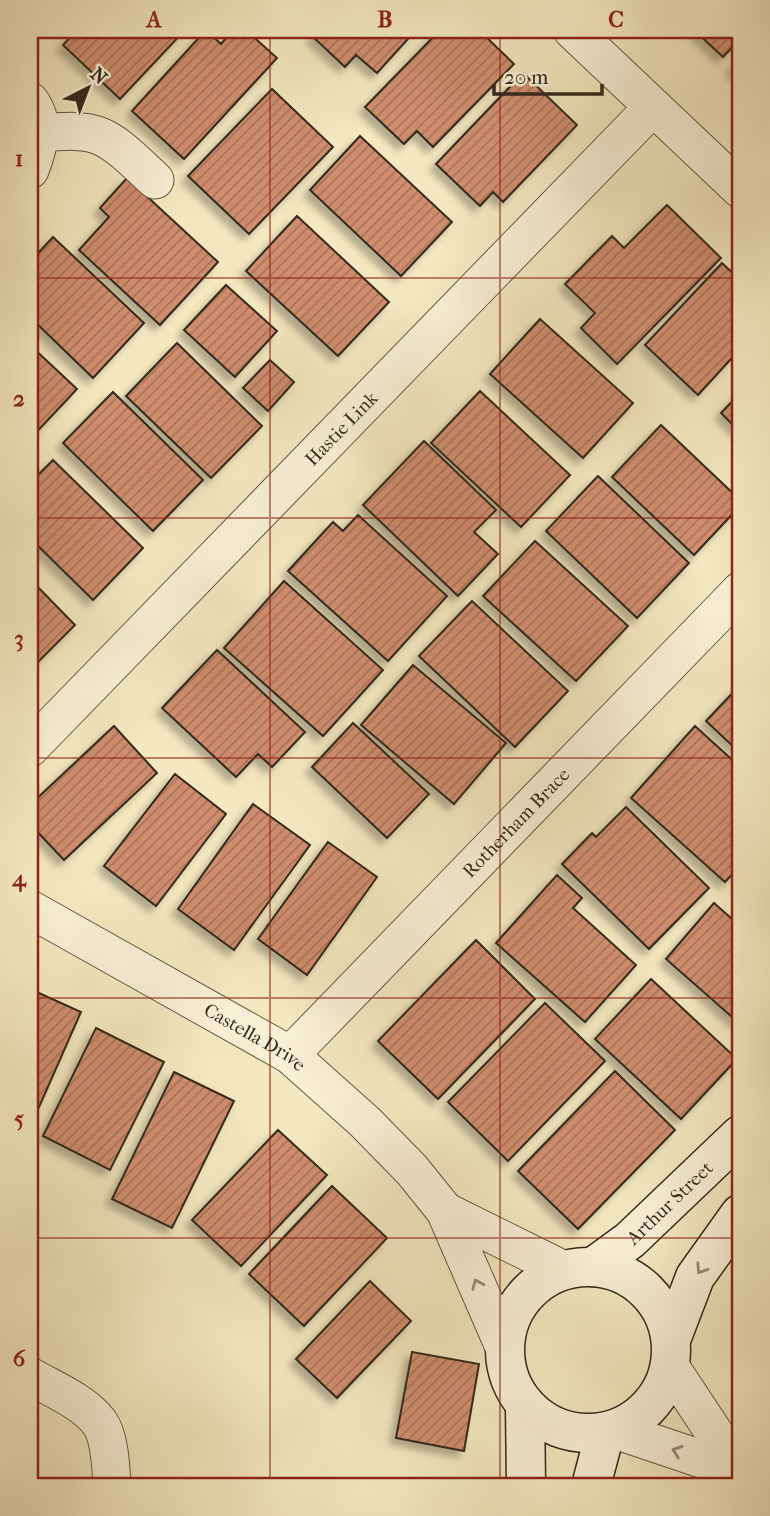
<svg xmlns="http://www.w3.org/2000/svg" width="770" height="1516" viewBox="0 0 770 1516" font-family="'IM FELL French Canon',serif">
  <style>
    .building { fill: url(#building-hatch); stroke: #33291d; stroke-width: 2; filter: url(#shadow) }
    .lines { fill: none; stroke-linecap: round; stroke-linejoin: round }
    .street-casing { stroke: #635946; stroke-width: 39 }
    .secondary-casing { stroke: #33291d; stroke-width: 41 }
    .street { stroke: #f8f0d6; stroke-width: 37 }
    .secondary { stroke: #f8f0d6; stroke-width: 38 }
    .oneway { stroke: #968c7a }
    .grid { fill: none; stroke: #8f2418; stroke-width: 2; stroke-opacity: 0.55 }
    .labels { text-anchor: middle; stroke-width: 5; stroke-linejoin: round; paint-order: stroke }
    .street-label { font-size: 19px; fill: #33291d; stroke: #f8f0d6 }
    .neatline { fill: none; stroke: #8f2418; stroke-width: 2.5 }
    .grid-label { font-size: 23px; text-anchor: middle; font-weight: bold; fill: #8f2418 }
  </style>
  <defs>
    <pattern id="building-hatch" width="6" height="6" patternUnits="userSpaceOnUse" patternTransform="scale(1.75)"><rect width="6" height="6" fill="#cf8d6d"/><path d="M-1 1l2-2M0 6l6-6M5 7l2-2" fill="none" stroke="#a97359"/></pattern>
    <filter id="shadow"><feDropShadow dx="-6" dy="6" stdDeviation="3.5" flood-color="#0004"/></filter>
  </defs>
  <rect width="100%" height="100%" fill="#f4e8c0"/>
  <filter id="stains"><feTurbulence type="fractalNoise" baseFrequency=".00286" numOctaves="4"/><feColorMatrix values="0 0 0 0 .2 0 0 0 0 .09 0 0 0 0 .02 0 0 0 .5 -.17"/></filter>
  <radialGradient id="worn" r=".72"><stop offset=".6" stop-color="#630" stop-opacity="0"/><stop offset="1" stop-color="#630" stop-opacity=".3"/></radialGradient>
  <path class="building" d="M77,30H185L120,99L63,45Z
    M206,30L221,44L233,30H246L277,58L184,159L132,111Z
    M319,30H416L377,73L356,55L345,67L313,37Z
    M440,30H479L514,64L433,147L417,131L404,144L365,107Z
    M694,30H740V39L723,57Z
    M740,60V76L732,68Z
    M523,73L577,125L503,202L493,192L480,206L436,164Z
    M272,89L333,147L249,234L188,176Z
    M360,136L452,222L401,276L310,190Z
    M127,178L218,262L160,325L79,250L109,217L100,208Z
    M667,205L721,258L617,364L581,328L595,313L565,284L612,236L624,248Z
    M297,216L389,302L338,356L246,271Z
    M53,237L144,323L93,378L30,317V262Z
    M722,263L740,280V349L698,395L645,345Z
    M226,285L277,331L235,377L184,330Z
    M540,319L633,403L583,458L490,374Z
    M177,343L262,426L211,478L126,396Z
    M30,345L77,389L30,439Z
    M270,360L294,382L268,411L243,388Z
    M480,391L570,475L521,527L431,443Z
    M113,392L203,480L153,531L63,443Z
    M740,393V432L721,413Z
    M661,425L740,500V506L694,555L612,477Z
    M424,441L496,510L474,532L498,554L458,596L363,505Z
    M53,460L143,548L93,600L30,538V483Z
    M598,476L689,563L637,618L546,531Z
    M358,515L447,596L388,661L288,571L333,522L343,531Z
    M535,541L628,626L576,681L483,596Z
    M30,579L75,625L33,667L30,663Z
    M284,581L383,670L323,736L224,648Z
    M472,601L568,691L515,747L419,656Z
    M217,650L305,732L272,767L258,754L236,777L162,708Z
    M413,665L506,743L454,804L361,725Z
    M740,685V753L706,721Z
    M353,723L429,794L387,838L312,767Z
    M114,726L157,773L64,860L30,824V805Z
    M695,726L740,767V866L725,882L631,798Z
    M175,774L226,814L156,906L104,866Z
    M253,804L310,845L234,950L178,909Z
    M626,807L709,888L649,949L562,864L592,833L596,837Z
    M328,842L377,877L307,975L258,939Z
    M557,875L582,898L573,908L636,965L585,1022L496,943Z
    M714,903L740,926V1024L666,959Z
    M476,940L535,999L438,1099L378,1041Z
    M651,979L737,1059L681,1119L595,1039Z
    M30,989L81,1012L32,1123L30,1121Z
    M545,1003L605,1061L508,1161L448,1102Z
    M96,1028L164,1062L110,1170L43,1136Z
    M615,1071L675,1130L578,1229L518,1171Z
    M174,1072L234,1101L172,1228L112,1199Z
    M278,1130L327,1175L241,1266L192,1220Z
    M332,1186L387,1238L304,1326L249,1274Z
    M370,1281L411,1321L337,1398L296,1359Z
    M412,1352L479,1364L464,1451L396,1438Z"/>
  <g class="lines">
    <g class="street-casing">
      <g id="street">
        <path d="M572,30L740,189"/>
        <path d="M30,101C46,122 39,147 30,170"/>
        <path d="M41,133C59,132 80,129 97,135C119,143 138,165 155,180"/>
        <path id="s1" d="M30,748L653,107"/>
        <path id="s2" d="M30,909L290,1055L365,1122L412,1170L445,1211L504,1347"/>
        <path id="s3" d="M290,1055L740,591"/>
        <path d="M445,1211L564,1270"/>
        <path d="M670,1366L740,1472"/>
        <path d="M30,1376C52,1389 83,1401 99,1422C110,1436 111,1468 112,1486"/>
        <path d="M615,1430L740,1472"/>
      </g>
    </g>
    <g class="secondary-casing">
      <g id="secondary">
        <circle cx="588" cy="1350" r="83"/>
        <path id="s4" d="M593,1267L630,1240L740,1135"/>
        <path d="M671,1340L695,1277L740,1214"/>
        <path d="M525,1406L526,1486"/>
        <path d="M591,1486L605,1433"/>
      </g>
    </g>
    <use href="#street" class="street"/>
    <use href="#secondary" class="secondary"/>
  </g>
  <defs><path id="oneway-chevron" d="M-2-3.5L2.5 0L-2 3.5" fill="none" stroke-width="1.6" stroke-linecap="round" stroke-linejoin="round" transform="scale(1.75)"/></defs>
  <g class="oneway">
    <use href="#oneway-chevron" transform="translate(701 1269) rotate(123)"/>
    <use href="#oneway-chevron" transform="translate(477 1284) rotate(-113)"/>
    <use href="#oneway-chevron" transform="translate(677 1451) rotate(-161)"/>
  </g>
  <path class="grid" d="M270,30V1486M500,30V1486M30,278H740M30,518H740M30,758H740M30,998H740M30,1238H740"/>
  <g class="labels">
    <g class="street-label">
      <text dy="7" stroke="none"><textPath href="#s1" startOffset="446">Hastie Link</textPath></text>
      <text dy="7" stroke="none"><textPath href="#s3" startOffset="324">Rotherham Brace</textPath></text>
      <text dy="7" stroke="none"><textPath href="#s2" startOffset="259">Castella Drive</textPath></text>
      <text dy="7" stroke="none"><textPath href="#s4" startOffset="100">Arthur Street</textPath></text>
    </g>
  </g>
  <rect width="770" height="1516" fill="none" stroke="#f4e8c0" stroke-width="77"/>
  <g transform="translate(88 88) rotate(42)" stroke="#f8f0d6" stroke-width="5" paint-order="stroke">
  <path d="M0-5L12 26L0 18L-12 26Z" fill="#33291d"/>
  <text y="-10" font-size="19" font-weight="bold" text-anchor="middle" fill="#33291d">N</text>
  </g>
  <path d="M494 84v10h108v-10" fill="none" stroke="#33291d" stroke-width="3.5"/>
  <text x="504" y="84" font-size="21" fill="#33291d" stroke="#f8f0d6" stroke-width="5" paint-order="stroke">20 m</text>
  <rect x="38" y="38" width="694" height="1440" class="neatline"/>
  <g class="grid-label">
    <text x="154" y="27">A</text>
    <text x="385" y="27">B</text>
    <text x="616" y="27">C</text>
    <text x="19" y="166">1</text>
    <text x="19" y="406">2</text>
    <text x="19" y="646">3</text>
    <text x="19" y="886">4</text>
    <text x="19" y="1126">5</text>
    <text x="19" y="1366">6</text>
  </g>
  <rect width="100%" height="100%" filter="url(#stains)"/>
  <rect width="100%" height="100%" fill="url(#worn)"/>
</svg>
